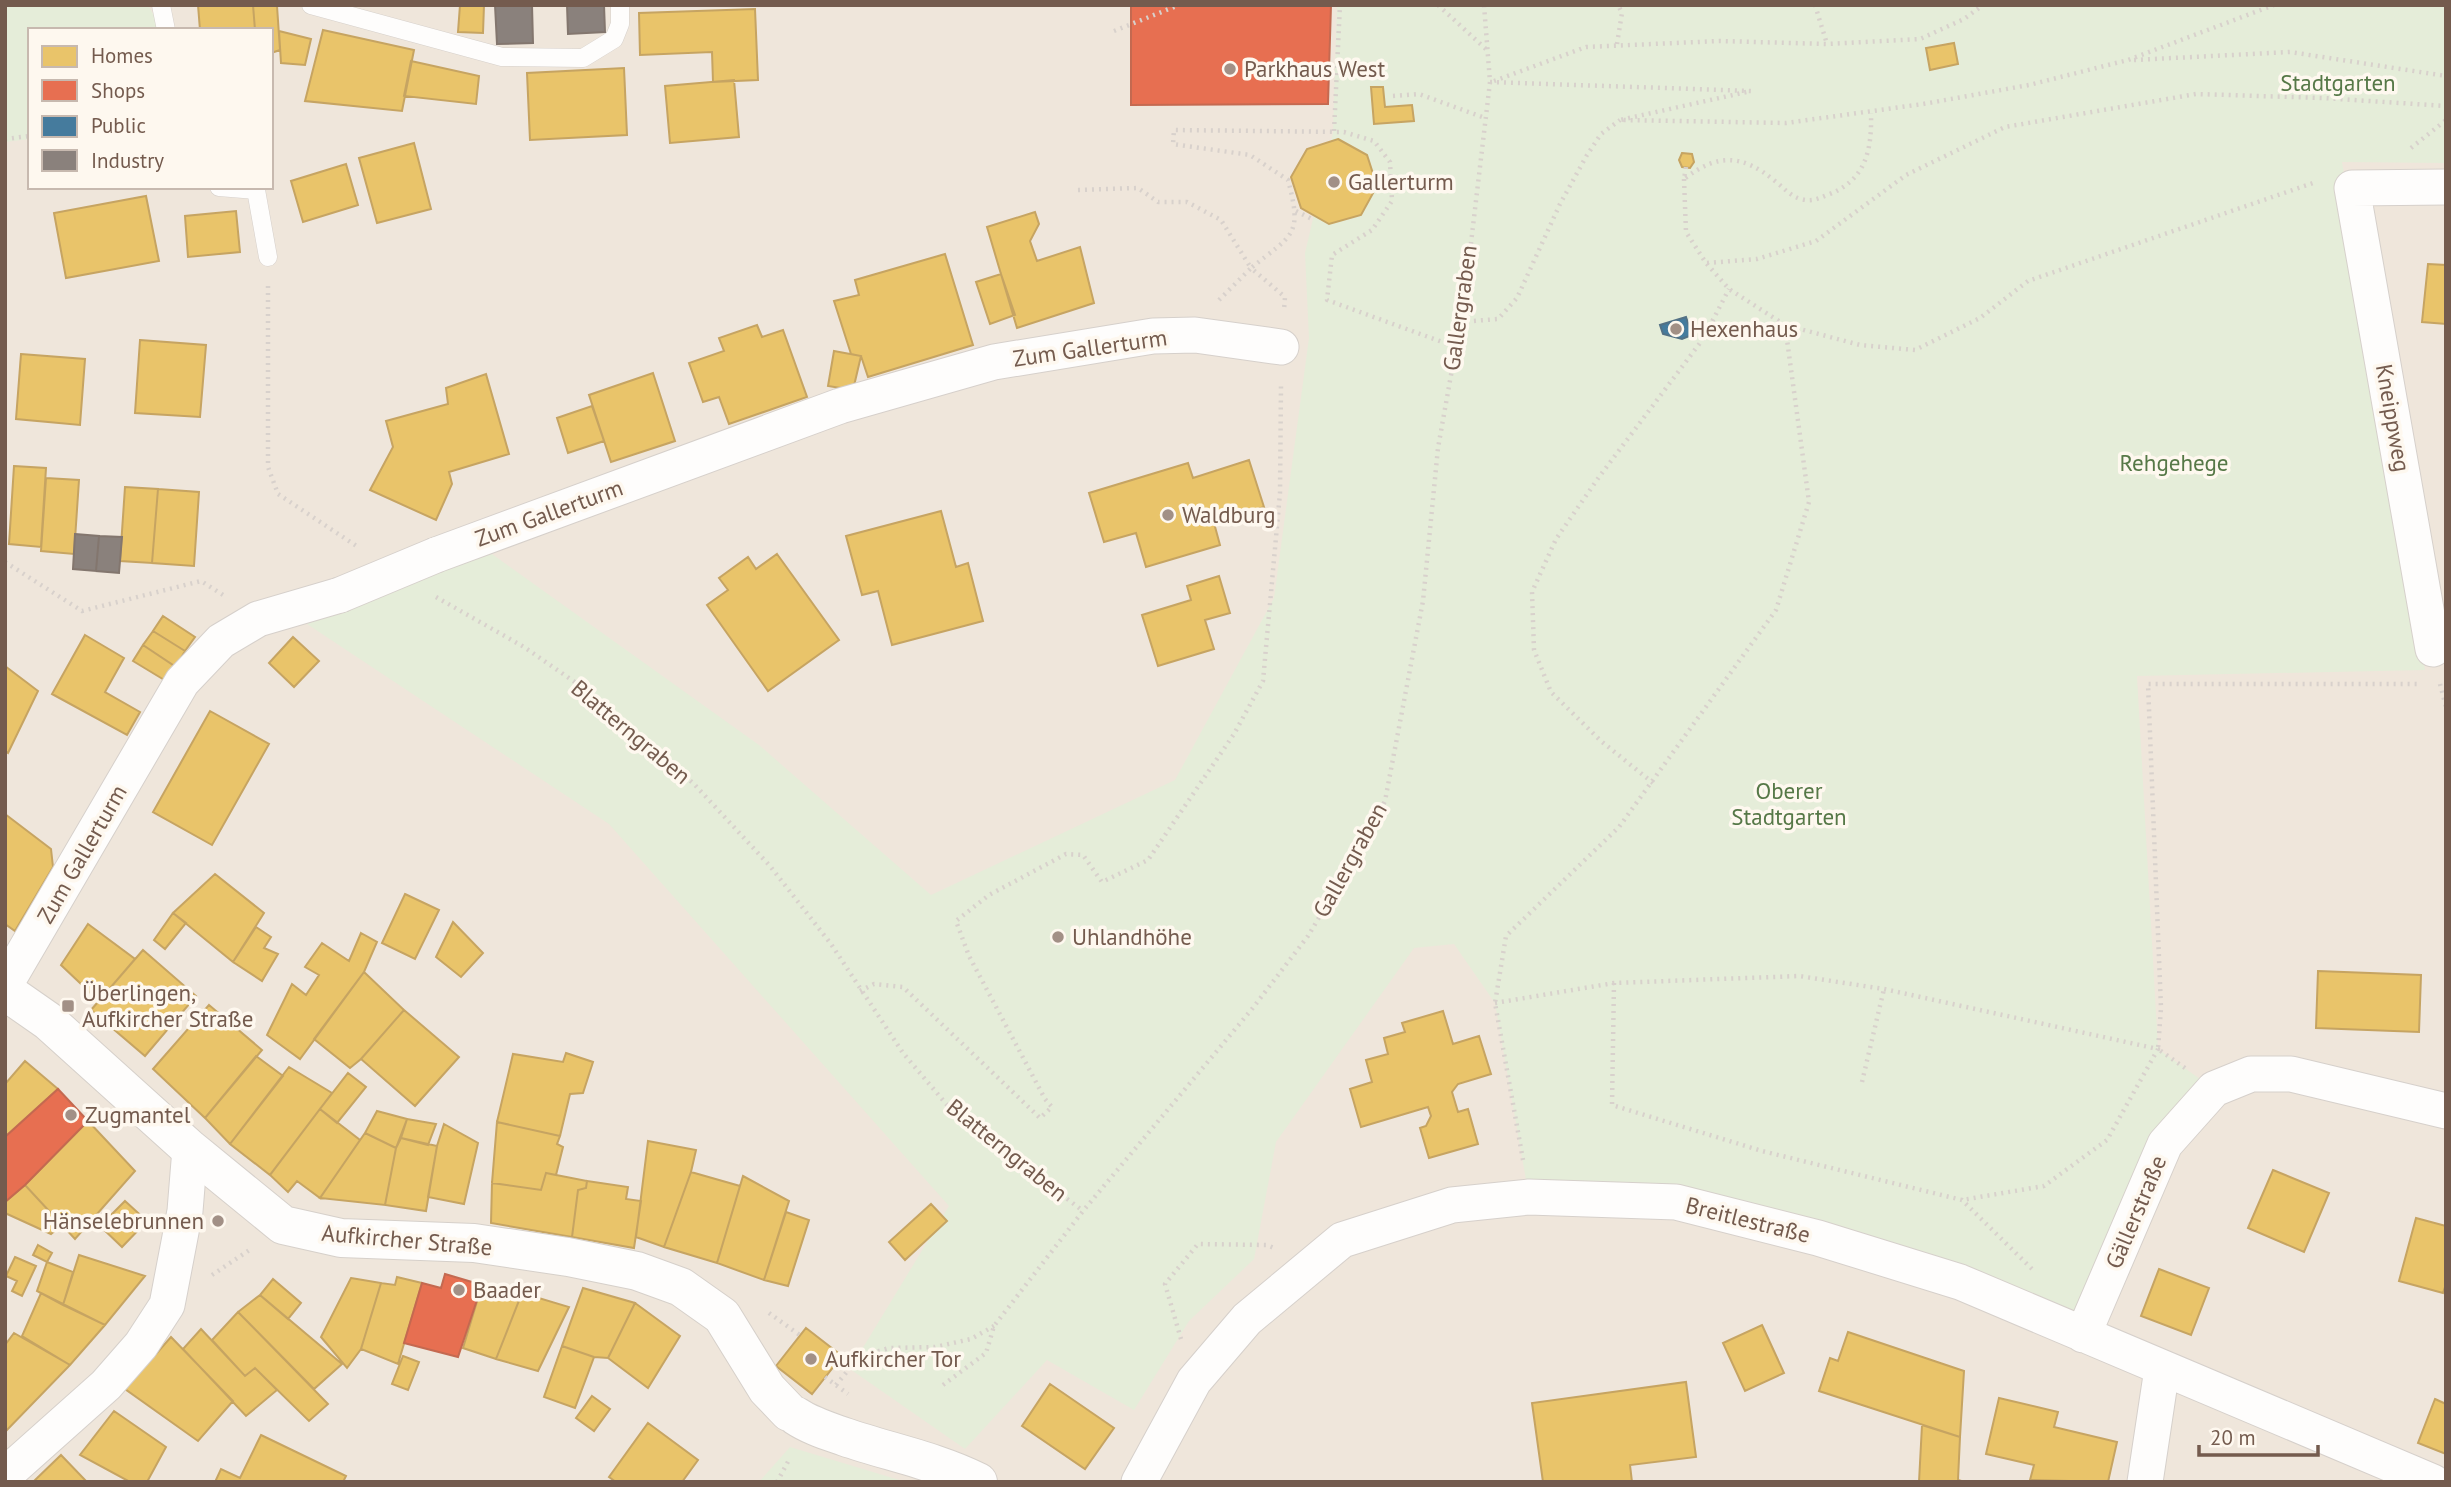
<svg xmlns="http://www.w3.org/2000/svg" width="2451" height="1487" viewBox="0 0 2451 1487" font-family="'PT Sans',sans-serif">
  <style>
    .residential { fill: #efe6db; fill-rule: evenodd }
    .green { fill: #e5edd9 }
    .homes { fill: #e9c46a; stroke: #c6a462; stroke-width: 2 }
    .shops { fill: #e76f51; stroke: #c46950; stroke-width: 2 }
    .public { fill: #457b9d; stroke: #537185; stroke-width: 2 }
    .industry { fill: #8a817c; stroke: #83766e; stroke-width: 2 }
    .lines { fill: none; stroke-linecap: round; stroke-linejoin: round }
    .lane-casing { stroke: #d6d0cb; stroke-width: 19 }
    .street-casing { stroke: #d6d0cb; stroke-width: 37 }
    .secondary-casing { stroke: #d6d0ca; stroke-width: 40 }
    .path { stroke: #d8d1cc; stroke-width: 4.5; stroke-dasharray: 2 5; stroke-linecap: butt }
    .lane { stroke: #fefdfc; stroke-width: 18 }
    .street { stroke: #fefdfc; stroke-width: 35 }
    .secondary { stroke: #fefdfc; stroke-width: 38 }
    .street-bridge-casing { stroke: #d6d0cb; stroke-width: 37; stroke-linecap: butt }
    .street-bridge { stroke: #fefdfc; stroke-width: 35 }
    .poi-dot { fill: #a29086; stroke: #fef8ef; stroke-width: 2.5 }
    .labels { text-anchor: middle; stroke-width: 7; stroke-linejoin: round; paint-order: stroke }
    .poi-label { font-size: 23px; fill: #745b4e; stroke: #fef8ef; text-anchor: start }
    .park-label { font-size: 23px; fill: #567847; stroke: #fef8ef }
    .street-label { font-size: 23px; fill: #745b4e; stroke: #fef8ef }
  </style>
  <rect width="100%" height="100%" fill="#f7f3ed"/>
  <path class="residential" d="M5,5H2446V1482H5ZM30,30H271V187H30Z"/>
  <path class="green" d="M5,5H148L162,30H30V139L5,142Z
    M1337,5H2446V163L2342,162L2425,670L2137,676L2158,1049L2214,1089L2083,1335L1818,1238L1529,1197L1495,1003L1454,944L1414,948L1276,1142L1254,1259L1189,1321L1134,1410L1047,1360L965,1449L850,1369L949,1206L609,824L301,620L485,549L759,745L931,895L1175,780L1274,598L1309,338L1305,253L1333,133Z
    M790,1447L906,1482H759Z"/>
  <path class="homes" d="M198,5H253L255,30H200Z
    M253,5L277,6L280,50L271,53V30H255Z
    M460,5H484L483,33L458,32Z
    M755,9L758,80L713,82L712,52L640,55L639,13Z
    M323,30L414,50L402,111L305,101Z
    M279,31L311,39L305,65L281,63Z
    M1954,43L1958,64L1930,70L1926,48Z
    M411,61L479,76L476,104L404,96Z
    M624,68L627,135L530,140L527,73Z
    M734,80L739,137L670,143L665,86Z
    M1371,87H1383L1385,107L1412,105L1414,121L1374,124Z
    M1338,139L1367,155L1377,186L1361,215L1329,224L1301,208L1291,177L1307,149Z
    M414,143L431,209L377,223L359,158Z
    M1682,153L1692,154L1694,162L1690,168L1682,167L1679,160Z
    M346,164L358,205L303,222L291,181Z
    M146,196L159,261L66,278L54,213Z
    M236,211L240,252L188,257L185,216Z
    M1035,212L1039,224L1030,241L1037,261L1080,247L1094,303L1017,328L987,227Z
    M945,254L973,345L868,377L861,356L851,354L834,301L859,295L855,280Z
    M2428,264L2446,265V324L2422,322Z
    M1001,274L1015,315L990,324L976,282Z
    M757,325L762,337L783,330L807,397L729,424L719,397L703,402L689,363L724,351L719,338Z
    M140,340L206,345L200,417L135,413Z
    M834,351L861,356L853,390L828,386Z
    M21,354L85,359L80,425L16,419Z
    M653,373L675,441L611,462L589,395Z
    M486,374L509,454L449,472L452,484L436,520L370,490L393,447L386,421L448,404L446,388Z
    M592,406L604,441L568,453L557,418Z
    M1249,460L1264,507L1214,523L1220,545L1146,567L1136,533L1104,542L1089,493L1188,463L1193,478Z
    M14,466L46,468L41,547L9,544Z
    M46,478L79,480L74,554L41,551Z
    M125,487L158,489L152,563L120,561Z
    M158,489L199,492L194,566L152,563Z
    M941,511L956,567L968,563L983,621L892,645L878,591L862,595L846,536Z
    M777,554L839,640L768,691L707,605L728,590L719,578L748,557L756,569Z
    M1219,576L1230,613L1205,620L1214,649L1158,666L1142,615L1191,600L1187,586Z
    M163,616L195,637L185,651L153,631Z
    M153,631L185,651L176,667L143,645Z
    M85,635L124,658L105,692L140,712L127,735L52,694Z
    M293,637L319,661L294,687L269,663Z
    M143,645L176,667L166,681L133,661Z
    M5,666L38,691L8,753L5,751Z
    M210,711L269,744L212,845L153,812Z
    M5,814L51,849L53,867L15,931L5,924Z
    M215,874L264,913L233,962L173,913Z
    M405,894L439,910L415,959L382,943Z
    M173,913L186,923L165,949L154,940Z
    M453,922L483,953L461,977L436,957Z
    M88,924L135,959L99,1001L61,965Z
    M256,927L271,937L264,948L278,954L262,981L233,962Z
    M361,933L377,942L364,972L300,1059L267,1035L292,984L306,995L319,975L305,967L322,943L349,961Z
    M143,950L196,996L145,1056L91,1010Z
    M2318,971L2421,975L2419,1032L2316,1028Z
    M364,972L404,1010L361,1059L350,1068L314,1039Z
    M209,1005L262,1050L205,1118L153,1069Z
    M404,1010L459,1057L415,1106L361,1059Z
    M1443,1011L1453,1044L1479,1036L1491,1074L1458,1084L1452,1092L1458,1112L1468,1109L1478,1144L1429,1158L1420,1128L1426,1126L1431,1116L1428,1107L1361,1127L1350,1089L1372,1082L1366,1060L1388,1054L1384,1038L1405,1032L1402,1023Z
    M566,1053L593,1062L583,1093L570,1094L560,1136L497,1122L513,1054L563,1062Z
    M256,1056L283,1076L230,1144L205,1118Z
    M25,1061L58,1089L5,1137V1084Z
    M289,1067L332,1093L270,1175L230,1144Z
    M348,1073L366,1087L337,1123L320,1109Z
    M320,1109L360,1140L320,1198L297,1181L288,1192L270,1175Z
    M377,1111L407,1119L396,1148L365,1133Z
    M407,1119L436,1124L428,1145L401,1138Z
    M88,1121L135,1171L75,1239L25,1185Z
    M497,1122L560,1136L557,1144L563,1147L556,1175L546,1173L541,1190L492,1183Z
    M444,1124L478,1143L464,1204L428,1197L437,1146Z
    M365,1133L396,1148L385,1205L320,1198Z
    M401,1138L437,1146L426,1211L385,1205L396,1148Z
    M648,1141L696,1150L691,1172L664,1247L636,1237Z
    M2273,1170L2329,1193L2304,1252L2248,1228Z
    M691,1172L740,1186L717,1263L664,1247Z
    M546,1173L587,1181L586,1188L578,1190L572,1237L491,1223L492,1183L541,1190Z
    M743,1176L789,1201L764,1280L717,1263Z
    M587,1181L628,1187L626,1199L641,1201L634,1248L572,1237L578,1190L586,1188Z
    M25,1185L62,1225L51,1234L5,1213V1202Z
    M125,1201L147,1221L122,1247L100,1226Z
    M931,1204L947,1221L905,1260L889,1242Z
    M786,1212L809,1220L788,1286L764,1280Z
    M2416,1218L2446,1226V1284L2443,1293L2399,1281Z
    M38,1245L52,1253L47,1262L33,1255Z
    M79,1255L145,1276L105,1325L63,1305Z
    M15,1257L36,1266L22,1296L12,1291L17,1281L6,1276Z
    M47,1262L73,1272L63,1305L37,1291Z
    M2159,1269L2209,1288L2191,1335L2141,1316Z
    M397,1277L422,1283L398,1364L361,1349L381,1283L395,1285Z
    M351,1278L381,1283L361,1349L347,1368L321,1337Z
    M273,1279L301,1303L288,1319L260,1295Z
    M482,1285L522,1293L496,1359L463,1348Z
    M583,1288L635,1303L608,1358L594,1357L562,1346Z
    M41,1293L105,1325L70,1365L22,1336Z
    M522,1293L569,1307L538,1371L496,1359Z
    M260,1295L342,1364L314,1389L238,1312Z
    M635,1303L680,1336L648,1388L608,1358Z
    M238,1312L328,1404L309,1421L255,1368L245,1376L212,1340Z
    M1762,1325L1784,1373L1745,1391L1723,1343Z
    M806,1328L842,1356L812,1394L776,1366Z
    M201,1329L245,1376L255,1368L277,1390L246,1416L183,1349Z
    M1848,1332L1964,1371L1960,1437L1819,1391L1830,1358L1838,1361Z
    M14,1333L70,1365L5,1432V1345Z
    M171,1337L233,1401L198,1441L125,1389Z
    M562,1346L594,1357L575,1408L544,1397Z
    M403,1356L419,1362L408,1390L392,1384Z
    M1686,1382L1696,1457L1630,1465L1632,1482H1543L1532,1403Z
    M1050,1384L1114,1428L1085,1469L1022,1426Z
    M592,1396L610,1409L594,1431L576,1418Z
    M1999,1398L2058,1412L2054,1427L2117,1442L2108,1482L2030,1480L2034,1465L1986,1454Z
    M2435,1399L2446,1404V1454L2418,1443Z
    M114,1411L166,1447L147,1482H130L80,1455Z
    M648,1423L698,1460L682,1482H616L609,1477Z
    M1922,1425L1960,1437L1958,1480L1965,1482H1919Z
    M261,1435L346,1476L343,1482H215L221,1469L240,1478Z
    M61,1455L87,1482H33Z"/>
  <path class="shops" d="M1131,5H1331L1328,104L1131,105Z
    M58,1089L88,1121L25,1185L5,1202V1137Z
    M445,1274L482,1285L458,1357L404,1343L422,1283L441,1288Z"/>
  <path class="public" d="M1686,317L1692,335L1682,339L1663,334L1660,325Z"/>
  <path class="industry" d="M495,5H532L533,43L497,44Z
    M567,5H604L605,32L568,34Z
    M75,534L99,536L96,571L73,569Z
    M99,536L122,537L119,573L96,571Z"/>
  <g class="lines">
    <g class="lane-casing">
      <path id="lane" d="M161,5L166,30
        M311,5L502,57L583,58L614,39L620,24V5
        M219,187L256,190L268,257"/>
    </g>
    <g class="street-casing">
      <path id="street" d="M436,555L840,406L994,362L1153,336L1195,335L1281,347
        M2433,649L2352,188L2446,187
        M5,985L182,682L221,641L258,619L340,595
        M2083,1335L2165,1144L2214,1089L2251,1074H2291L2446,1111
        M5,1475L106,1385L141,1345L167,1305L185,1211L190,1149
        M1139,1482L1194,1381L1247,1319L1342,1240L1452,1205L1529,1197L1676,1202L1818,1238L1960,1282L2433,1482
        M2145,1482L2162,1369"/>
    </g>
    <g class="secondary-casing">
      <path id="secondary" d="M5,991L48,1021L190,1149L283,1225L341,1238L474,1243L568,1257L637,1271L681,1287L722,1316L767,1389L789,1412
        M796,1416C811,1426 828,1431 845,1437C889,1452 936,1461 978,1482"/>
    </g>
    <path class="path" d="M1438,5L1488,51
      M1815,5L1827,44
      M1114,31L1179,5
      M1617,44L1622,13L1618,5
      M2134,60L2290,52L2446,76
      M1494,81L1586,47L1720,41L1827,44L1920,39L1964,19L1983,5
      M1490,82L1751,91L1620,120L1786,123L1923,104L2029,85L2128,60L2274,5
      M1393,96L1419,94L1485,118
      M1334,131L1340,5
      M5,139L30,136
      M2411,148L2446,120
      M1686,167L1684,179C1718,153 1742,154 1775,181C1784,188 1790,196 1801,199C1811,202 1818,199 1827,195C1866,181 1872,150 1871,113
      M1684,179L1686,232L1706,263L1729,289L1785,325L1860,345L1915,350L1980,318L2028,281L2316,182
      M1078,190L1138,188L1158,202H1187L1221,220L1251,268C1293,234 1303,236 1288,180L1250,155L1173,144L1174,130L1344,132L1374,141L1390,162L1392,201L1372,230L1332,255L1327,300L1456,347
      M1296,211L1314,220
      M1707,263L1757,259L1816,241L1906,175L2005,127L2196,94L2323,98L2446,106
      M268,286V467L278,494L358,547
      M1219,300L1251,268L1285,297L1284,310
      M1460,322L1498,319L1517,298L1560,204L1587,155L1601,134L1620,120
      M5,562L82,611L201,581L223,595
      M436,597L524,647L595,696L694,784L770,866L831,944L903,1053L953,1112L1083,1211
      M2440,684L2446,707
      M1653,783L1601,741L1551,692L1534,650L1532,592L1556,539L1599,477L1703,339L1729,289
      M1614,983L1612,1105L1762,1151L1962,1200L2032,1269
      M860,991L874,984L903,987L1040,1118L1052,1107L1045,1099L969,956L956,921L989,895L1066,854L1083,855L1102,882L1148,860L1234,734L1263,681L1280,493L1281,385
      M1495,1003L1614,983L1799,976L1884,989L2158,1049L2107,1140L2044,1186L1962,1200
      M2185,1068L2158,1049L2161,1008L2148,684H2417
      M1862,1082L1884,989
      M1523,1160L1495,1003L1506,936L1619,827L1776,610L1809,502L1785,325
      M212,1275L251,1249
      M769,1313L801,1336
      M1181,1339L1165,1284L1198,1244L1267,1245L1274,1248
      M837,1362L848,1370
      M825,1377L848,1394
      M836,1385L859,1357L889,1348L935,1347L971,1339L994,1326
      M943,1385L986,1353L994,1326L1083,1211L1252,1009L1308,936L1360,849L1385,801L1423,601L1438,448L1456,347L1469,260L1490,82L1484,5
      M777,1482L790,1458"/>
    <use href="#lane" class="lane"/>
    <use href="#street" class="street"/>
    <use href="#secondary" class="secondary"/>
    <g class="street-bridge-casing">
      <path id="street-bridge" d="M340,595L436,555"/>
    </g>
    <use href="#street-bridge" class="street-bridge"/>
  </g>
  <g class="poi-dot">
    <circle cx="1230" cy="69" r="7"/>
    <circle cx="1334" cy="182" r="7"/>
    <circle cx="1676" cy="329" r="7"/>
    <circle cx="1168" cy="515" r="7"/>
    <circle cx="1058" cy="937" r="7"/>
    <rect x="61" y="999" width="14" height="14" rx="3.5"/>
    <circle cx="71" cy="1115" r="7"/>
    <circle cx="218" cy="1221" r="7"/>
    <circle cx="459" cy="1290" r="7"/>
    <circle cx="811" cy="1359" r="7"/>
  </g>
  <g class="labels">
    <g class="poi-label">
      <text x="1244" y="77">Parkhaus West</text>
      <text x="1348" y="190">Gallerturm</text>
      <text x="1690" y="337">Hexenhaus</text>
      <text x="1182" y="523">Waldburg</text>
      <text x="1072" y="945">Uhlandhöhe</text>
      <text x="82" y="1001">Überlingen,<tspan x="82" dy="26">Aufkircher Straße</tspan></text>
      <text x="85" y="1123">Zugmantel</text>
      <text x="204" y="1229" text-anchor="end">Hänselebrunnen</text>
      <text x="473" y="1298">Baader</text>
      <text x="825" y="1367">Aufkircher Tor</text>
    </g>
    <g class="park-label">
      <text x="2338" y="91">Stadtgarten</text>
      <text x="2174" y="471">Rehgehege</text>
      <text x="1789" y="799">Oberer<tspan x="1789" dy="26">Stadtgarten</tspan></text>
    </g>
    <g class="street-label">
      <text transform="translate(1460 308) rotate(-82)" y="8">Gallergraben</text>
      <text transform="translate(1090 348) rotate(-8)" y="8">Zum Gallerturm</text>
      <text transform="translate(2393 418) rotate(80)" y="8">Kneippweg</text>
      <text transform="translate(549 513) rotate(-20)" y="8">Zum Gallerturm</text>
      <text transform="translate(631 732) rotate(40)" y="8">Blatterngraben</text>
      <text transform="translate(82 854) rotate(-60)" y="8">Zum Gallerturm</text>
      <text transform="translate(1350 860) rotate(-61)" y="8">Gallergraben</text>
      <text transform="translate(1007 1150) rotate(39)" y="8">Blatterngraben</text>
      <text transform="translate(2136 1212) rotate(-67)" y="8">Gällerstraße</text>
      <text transform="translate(1748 1220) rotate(14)" y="8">Breitlestraße</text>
      <text transform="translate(407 1240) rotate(5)" y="8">Aufkircher Straße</text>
    </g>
  </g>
  <rect width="2451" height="1487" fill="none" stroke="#745b4e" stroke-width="14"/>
  <rect x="28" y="28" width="245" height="161" fill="#fef8ef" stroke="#c7b9af" stroke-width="2"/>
  <rect x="42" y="46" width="35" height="21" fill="#e9c46a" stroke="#c7b9af" stroke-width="2"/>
  <text x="91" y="63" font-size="21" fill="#745b4e">Homes</text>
  <rect x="42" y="80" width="35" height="21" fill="#e76f51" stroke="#c7b9af" stroke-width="2"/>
  <text x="91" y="98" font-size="21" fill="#745b4e">Shops</text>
  <rect x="42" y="116" width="35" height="21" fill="#457b9d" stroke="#c7b9af" stroke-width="2"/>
  <text x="91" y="133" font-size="21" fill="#745b4e">Public</text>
  <rect x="42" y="150" width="35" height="21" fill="#8a817c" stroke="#c7b9af" stroke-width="2"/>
  <text x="91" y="168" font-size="21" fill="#745b4e">Industry</text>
  <path d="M2199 1445v10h119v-10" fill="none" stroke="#745b4e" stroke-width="3.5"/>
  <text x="2210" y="1445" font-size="21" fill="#745b4e" stroke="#fef8ef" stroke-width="5" paint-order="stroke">20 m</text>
</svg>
